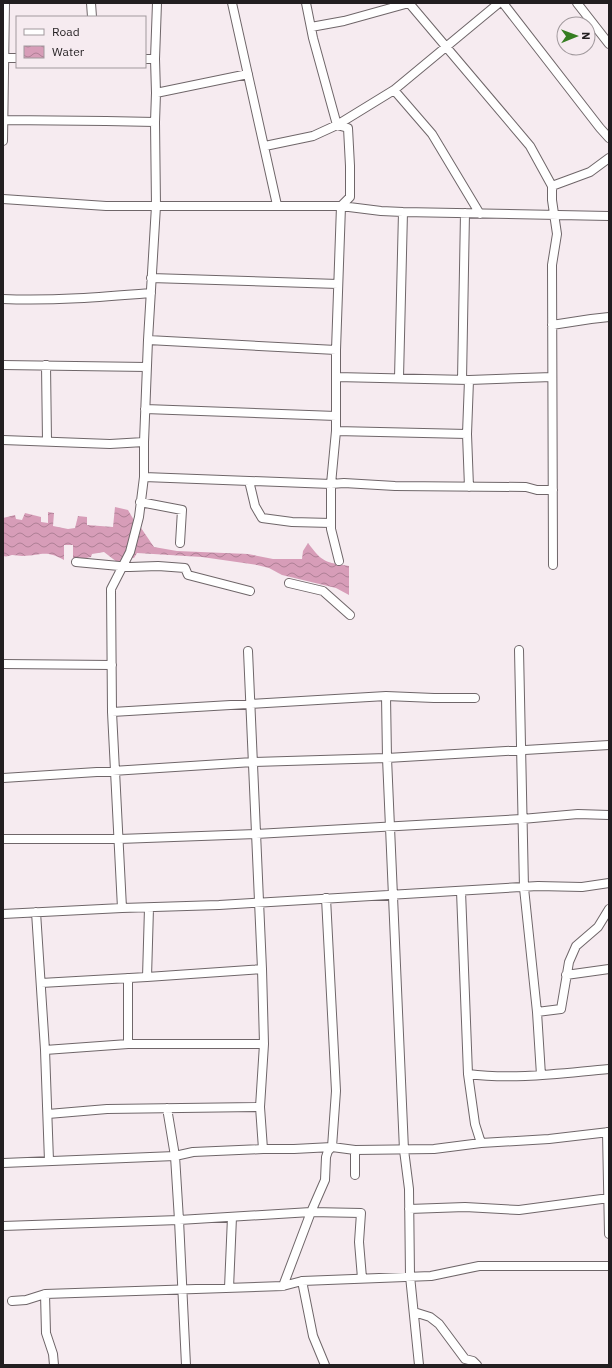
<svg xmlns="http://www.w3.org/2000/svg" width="612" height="1368" viewBox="0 0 612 1368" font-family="'IBM Plex Sans',sans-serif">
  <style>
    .water { fill: url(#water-waves) }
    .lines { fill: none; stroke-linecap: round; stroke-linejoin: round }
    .minor-casing { stroke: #6f6669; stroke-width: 10 }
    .minor { stroke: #fff; stroke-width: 8 }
  </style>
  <defs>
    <pattern id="water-waves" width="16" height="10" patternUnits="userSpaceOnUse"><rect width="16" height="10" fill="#d79db8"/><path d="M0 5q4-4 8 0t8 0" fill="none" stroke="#ae7f95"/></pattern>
  </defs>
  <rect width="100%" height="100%" fill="#f6ebf0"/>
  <path class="water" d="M115,507L128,510L135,522L131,545L123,560L117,562L104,552L92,554L91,557C84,559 80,558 73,561V545H64V560C44,549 42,556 22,556C19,556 16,555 12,555C8,556 7,557 3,556V518L15,515L16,519L22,520L25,513L41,517V522L48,523V512L54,513L53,526L68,529L75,528L78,516L87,517V525L113,527Z
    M139,525L154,547L177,551L248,554L273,559H302L303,551L308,543C323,563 325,562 349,566V595L336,588L282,575L269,568L257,565L202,557L137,553L134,558L129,557Z"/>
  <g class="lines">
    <g class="minor-casing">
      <path id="minor" d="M91,3L92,17
        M232,3L277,205
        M306,3L313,38L337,125L348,128L350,166V197L341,206L336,350V431L331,484V529L339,561
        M409,3L530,146L552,186V200L557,234L552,265L553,565
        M503,3L600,128L609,138
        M577,3L609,44
        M311,27L344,21L409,3
        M3,58H17
        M145,59H155
        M394,90L432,134L480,214
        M156,93L248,74
        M4,120L106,121L155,122
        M3,141L5,3
        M265,146L313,136L337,125L394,90L499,3
        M552,186L590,172L609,158
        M3,199L106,206H341L381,211L403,212L609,216
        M151,278L338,284
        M3,299C53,301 102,297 151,293
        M552,325L591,319L609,317
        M148,340L336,350
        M3,365L147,367
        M46,365L47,441
        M336,377L469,380L552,377
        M399,378L403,212
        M462,380L465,213
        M469,380L467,434L469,487
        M145,409L336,416
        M336,431L467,434
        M3,440L110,444L144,442
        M144,477L331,484L344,483L395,486L526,487L537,490H553
        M250,485L255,506L262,518L292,522L331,523
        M140,502L182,510L180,543
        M76,562L130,567L158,566L185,568L188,575L250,591
        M289,583L323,591L350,615
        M519,650L524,888L537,1012L541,1075
        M248,651L262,969L264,1044L260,1107L263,1149
        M3,664L112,665
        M386,696L387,758L404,1150L409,1189L410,1276L419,1365
        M112,712L386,696L434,698H475
        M3,778L253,762L387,758L609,745
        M3,839H119L256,834L522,819L578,814L609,815
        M461,891L468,1074L475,1124L481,1143
        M122,908L112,712L111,589L130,552L139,517L144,477V442L148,340L156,206L155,122L156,93L155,59L157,3
        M36,912L45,1050L49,1161
        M3,914L122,908L219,905L538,886L582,887L609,883
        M566,975L609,969
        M147,977L149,908
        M41,983L147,977L262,969
        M537,1012L561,1009L569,962L576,946L598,927L609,909
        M128,1044V978
        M45,1050L128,1044H264
        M468,1074C515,1080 562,1073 609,1069
        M167,1108L175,1156L179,1220L186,1365
        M48,1114L107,1109L260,1107
        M607,1132L609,1234
        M355,1150V1175
        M3,1163L175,1156L193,1152L263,1149H294L332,1147L355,1150L434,1149L481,1143L549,1139L609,1132
        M409,1209L465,1207L519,1210L609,1198
        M3,1226L179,1220L311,1212L361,1213L359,1242L362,1278
        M302,1281L313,1336L325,1365
        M283,1286L311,1212L325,1180L326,1157L328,1151L332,1147L336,1091L326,898
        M229,1288L232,1217
        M12,1301L26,1300L45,1294
        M414,1312L430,1317L439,1324L465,1359L473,1361L477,1365
        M54,1365L53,1354L46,1333L45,1294L283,1286L302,1281L431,1276L479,1266H609"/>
    </g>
    <use href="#minor" class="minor"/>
  </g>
  <rect width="612" height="1368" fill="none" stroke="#221e20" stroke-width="8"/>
  <rect x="16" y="16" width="130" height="52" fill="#f6ebf0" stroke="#a1999d"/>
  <rect x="24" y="29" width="20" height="6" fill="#ffffff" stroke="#a1999d"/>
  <text x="52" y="36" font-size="12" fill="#221e20">Road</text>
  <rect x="24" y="46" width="20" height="12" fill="url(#water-waves)" stroke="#a1999d"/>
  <text x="52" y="56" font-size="12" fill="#221e20">Water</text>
  <g transform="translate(576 36) rotate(89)"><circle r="19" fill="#f6ebf0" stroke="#a1999d"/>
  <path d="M0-3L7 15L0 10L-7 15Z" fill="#357d21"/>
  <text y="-6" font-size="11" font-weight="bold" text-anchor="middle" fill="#221e20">N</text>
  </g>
</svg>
